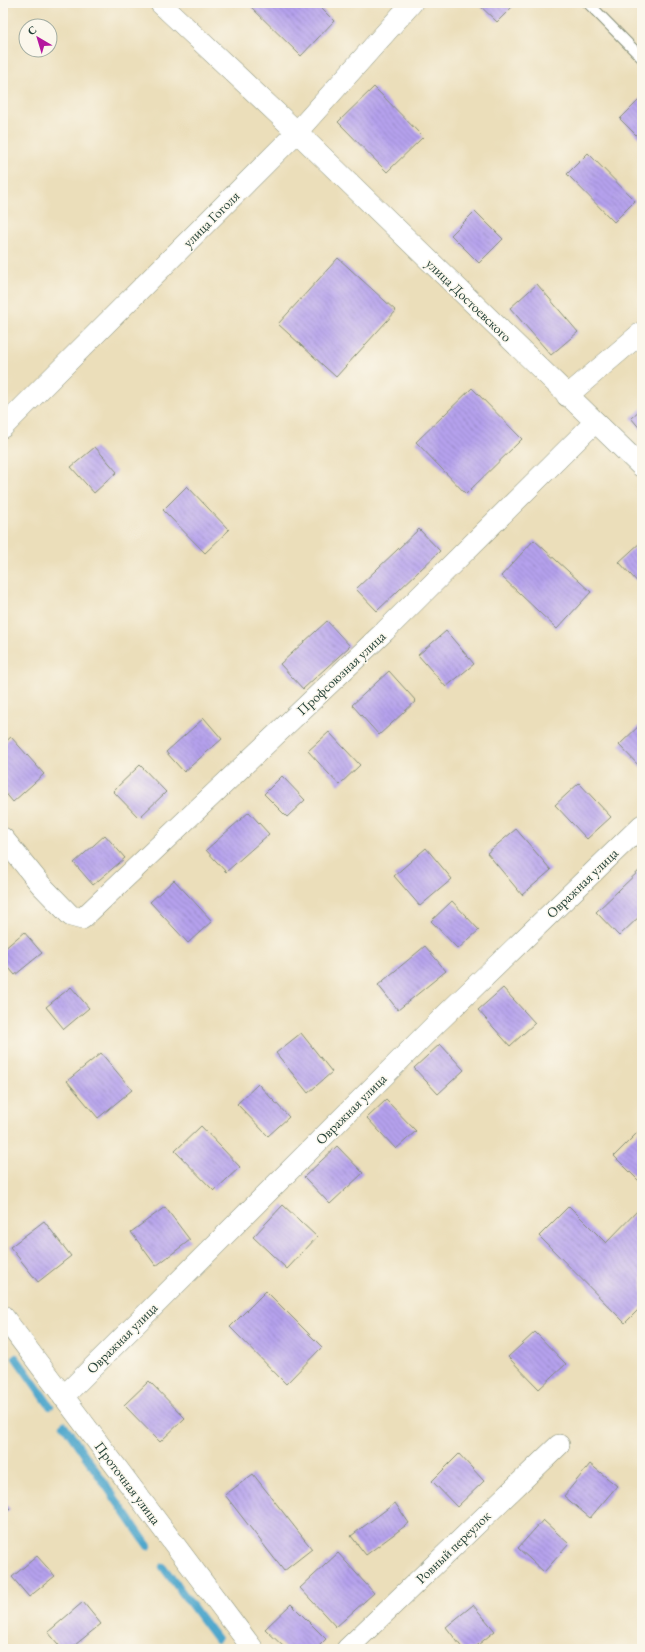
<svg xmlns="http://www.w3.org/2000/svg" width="645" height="1652" viewBox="0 0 645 1652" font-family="'EB Garamond',serif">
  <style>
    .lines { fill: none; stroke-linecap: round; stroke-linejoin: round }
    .stream { stroke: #4fa7cc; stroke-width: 8 }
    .building { fill: url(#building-back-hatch) }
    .service-casing { stroke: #858e77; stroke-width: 12 }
    .minor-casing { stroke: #858e77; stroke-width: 22 }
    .service { stroke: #fff; stroke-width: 10 }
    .minor { stroke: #fff; stroke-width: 21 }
    .labels { text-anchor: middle; stroke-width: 3; stroke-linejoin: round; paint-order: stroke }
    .street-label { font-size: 14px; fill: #1f3d34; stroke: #fbf7ec }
  </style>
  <defs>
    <pattern id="building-back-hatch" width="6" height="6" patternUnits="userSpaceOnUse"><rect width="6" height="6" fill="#b5a1ed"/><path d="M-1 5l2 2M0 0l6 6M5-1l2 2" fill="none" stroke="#9384c1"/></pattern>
  </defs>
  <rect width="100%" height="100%" fill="#fbf7ec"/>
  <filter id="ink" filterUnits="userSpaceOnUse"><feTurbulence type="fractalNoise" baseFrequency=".025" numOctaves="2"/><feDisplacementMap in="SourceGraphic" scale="8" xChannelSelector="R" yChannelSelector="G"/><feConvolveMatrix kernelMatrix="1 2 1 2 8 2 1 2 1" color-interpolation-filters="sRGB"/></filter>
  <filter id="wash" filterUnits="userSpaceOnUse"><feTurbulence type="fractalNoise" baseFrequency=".012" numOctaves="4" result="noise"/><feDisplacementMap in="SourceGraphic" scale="16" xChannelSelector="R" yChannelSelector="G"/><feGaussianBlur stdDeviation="0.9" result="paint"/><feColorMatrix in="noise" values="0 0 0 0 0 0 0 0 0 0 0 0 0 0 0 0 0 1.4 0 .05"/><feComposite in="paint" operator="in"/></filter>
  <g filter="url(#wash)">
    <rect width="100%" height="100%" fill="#ebdeba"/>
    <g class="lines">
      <path class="stream" d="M16,1358L50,1406
        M64,1425L148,1546
        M163,1567L217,1639"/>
    </g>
    <g id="blocks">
      <path class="building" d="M247,3H316L334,21L301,56Z
        M477,3H516L497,22Z
        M374,87L423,137L387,172L338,122Z
        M642,97V141L620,119Z
        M588,153L635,201L614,222L567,174Z
        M475,211L503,239L479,263L451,235Z
        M338,258L396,311L336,377L278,324Z
        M537,284L578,332L551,355L510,308Z
        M472,388L522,439L466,494L416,442Z
        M642,408V431L631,418Z
        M95,447L117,472L94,493L71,467Z
        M187,486L229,530L205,553L163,510Z
        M419,529L440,551L377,611L356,589Z
        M534,540L591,592L557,629L501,576Z
        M642,541V587L619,562Z
        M327,621L350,646L303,689L280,664Z
        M446,631L474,664L446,687L418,655Z
        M389,671L416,701L379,735L352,705Z
        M204,718L222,739L184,772L166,752Z
        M642,723V769L619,745Z
        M329,732L360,765L339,785L308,751Z
        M11,737L44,774L13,802L3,790V744Z
        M140,765L166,792L139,818L113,791Z
        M282,776L305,800L287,817L264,794Z
        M579,783L611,817L587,839L555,805Z
        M249,812L269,834L226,872L206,850Z
        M516,829L551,870L522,895L487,853Z
        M105,835L125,858L93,885L74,863Z
        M426,848L452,879L420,906L394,876Z
        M642,868V914L619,936L596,912Z
        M174,880L212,921L188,943L150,902Z
        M452,901L479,930L458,949L431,921Z
        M24,932L42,953L15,975L3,961V950Z
        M425,946L446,971L398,1010L378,985Z
        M71,987L89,1008L64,1029L46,1007Z
        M503,988L535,1023L510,1046L478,1010Z
        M301,1033L332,1072L308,1093L276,1053Z
        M440,1044L464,1070L438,1094L414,1068Z
        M101,1053L132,1090L98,1118L67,1081Z
        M258,1084L289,1117L268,1136L237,1104Z
        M386,1100L416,1131L396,1149L367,1118Z
        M201,1126L240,1167L214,1191L175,1151Z
        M642,1128V1184L614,1156Z
        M337,1146L363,1173L330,1204L304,1177Z
        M283,1205L317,1237L287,1269L253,1237Z
        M569,1206L606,1243L642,1206V1306L625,1323L539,1236Z
        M165,1207L190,1240L156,1266L131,1232Z
        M44,1221L71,1256L38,1282L10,1247Z
        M266,1291L322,1347L286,1384L230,1327Z
        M535,1332L566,1364L539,1389L508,1357Z
        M149,1381L185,1418L160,1442L124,1405Z
        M459,1454L484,1481L457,1507L432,1481Z
        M590,1464L617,1486L590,1518L564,1496Z
        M253,1474L312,1549L284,1571L225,1495Z
        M3,1501L10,1509L3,1515Z
        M395,1503L409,1523L366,1555L351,1536Z
        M543,1520L569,1544L544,1572L518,1548Z
        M338,1553L374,1593L336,1627L300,1588Z
        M37,1556L55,1576L29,1597L12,1577Z
        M83,1602L101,1624L70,1649H62L48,1632Z
        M291,1604L326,1639L316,1649H286L265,1629Z
        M473,1605L495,1631L473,1649H463L446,1627Z"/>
    </g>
  </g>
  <g filter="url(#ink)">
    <use href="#blocks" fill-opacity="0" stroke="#858e77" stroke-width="1"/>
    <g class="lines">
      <g class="service-casing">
        <path id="service" d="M588,3L642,58"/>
      </g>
      <g class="minor-casing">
        <path id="minor" d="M160,3L297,132L642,467
          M567,396L642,332
          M3,427L297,132L412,3
          M3,838L41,885L71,916L82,919L385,631L595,422
          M3,1316L253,1649
          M63,1397L436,1024L642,825
          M347,1649L559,1445"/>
      </g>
      <use href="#service" class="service"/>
      <use href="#minor" class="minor"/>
    </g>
  </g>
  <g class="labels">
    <g class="street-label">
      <text transform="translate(211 219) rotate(-45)" y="5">улица Гоголя</text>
      <text transform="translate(469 300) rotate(44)" y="5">улица Достоевского</text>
      <text transform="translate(341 673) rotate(-43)" y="5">Профсоюзная улица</text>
      <text transform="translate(582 883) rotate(-44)" y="5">Овражная улица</text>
      <text transform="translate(351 1109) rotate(-45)" y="5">Овражная улица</text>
      <text transform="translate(122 1338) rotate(-45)" y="5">Овражная улица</text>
      <text transform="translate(128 1483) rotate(53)" y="5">Проточная улица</text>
      <text transform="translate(453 1547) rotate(-44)" y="5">Ровный переулок</text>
    </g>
  </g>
  <rect width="645" height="1652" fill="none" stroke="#fbf7ec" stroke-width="16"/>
  <g transform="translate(38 38) rotate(322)"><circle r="19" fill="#fbf7ec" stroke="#a3ada2"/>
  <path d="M0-3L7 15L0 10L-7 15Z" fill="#b5179e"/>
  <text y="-6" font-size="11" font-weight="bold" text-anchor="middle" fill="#1f3d34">С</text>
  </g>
</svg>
